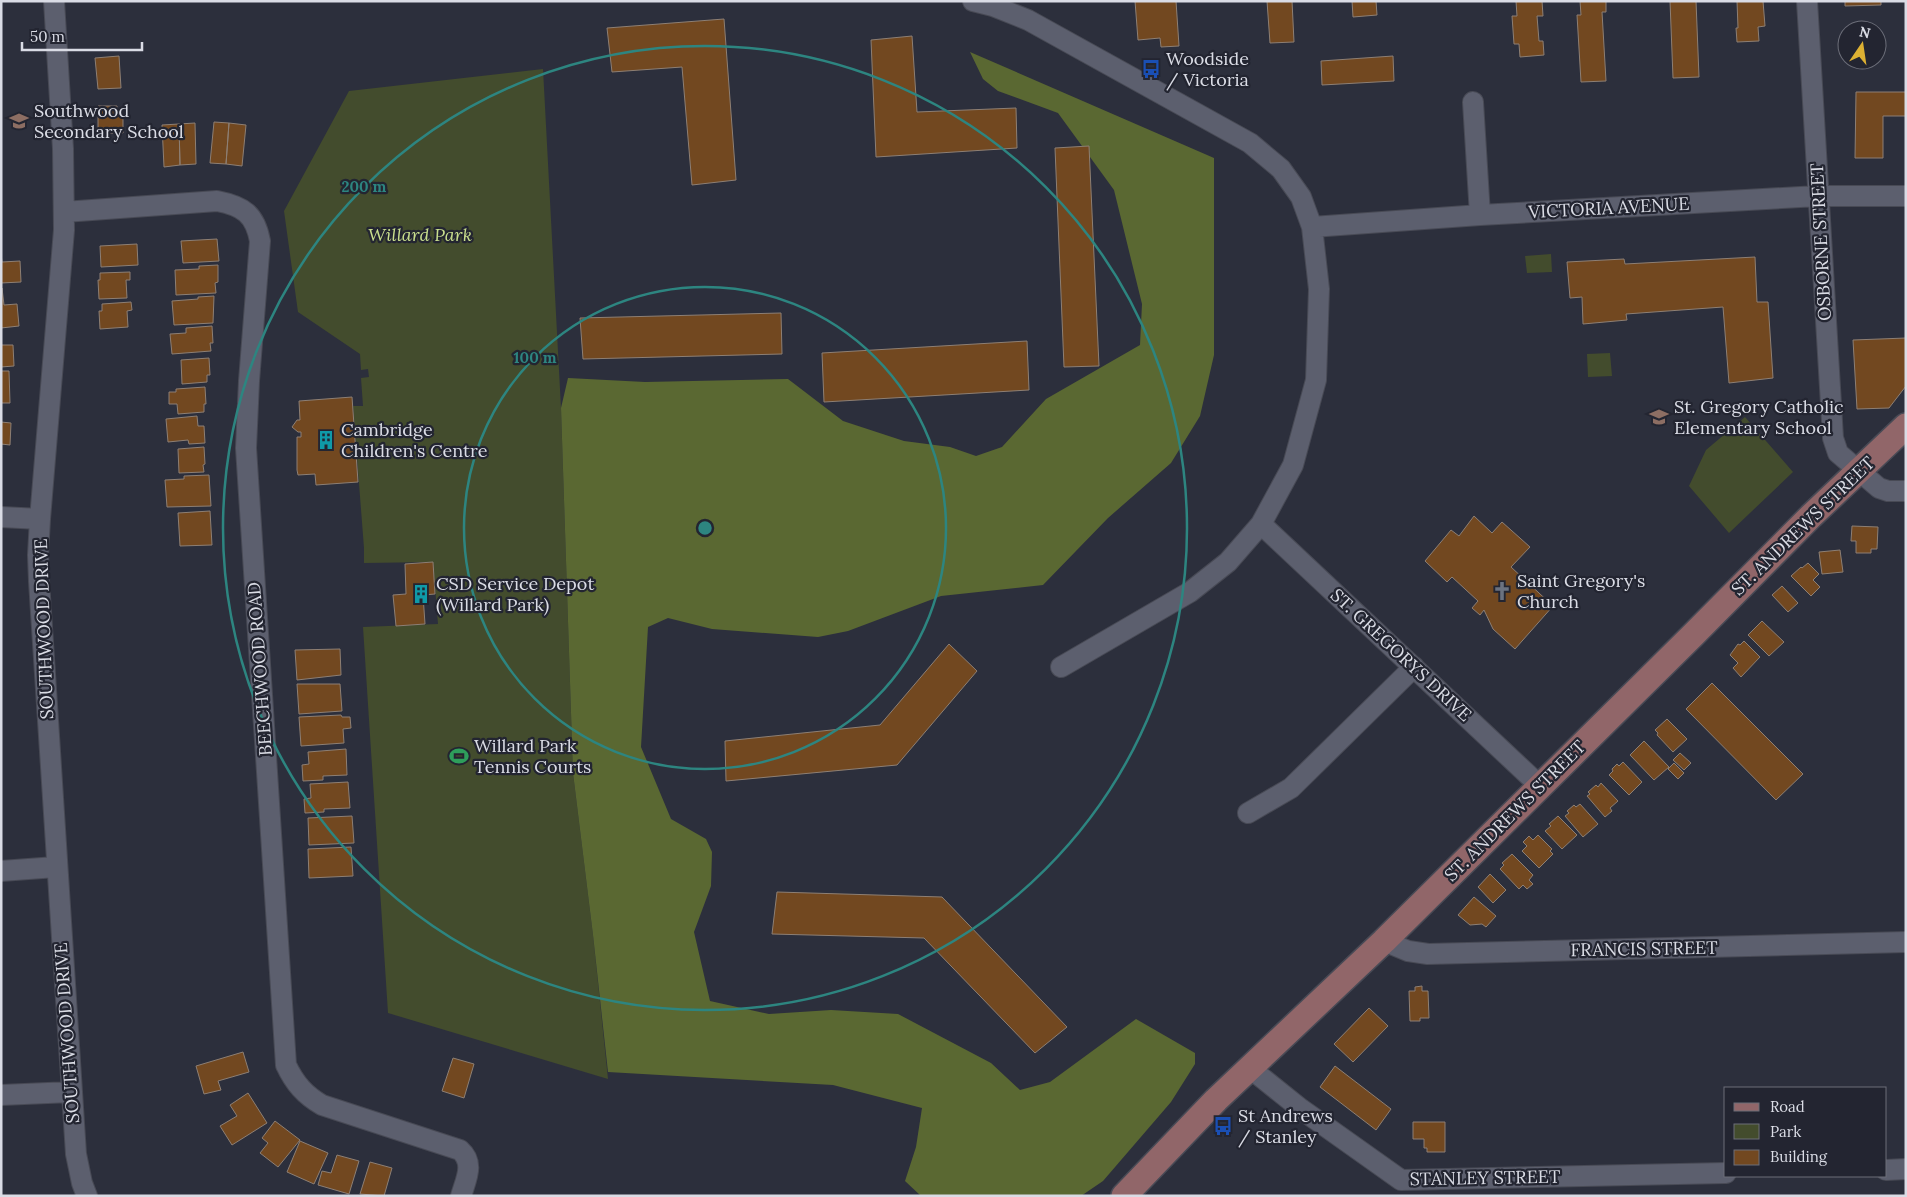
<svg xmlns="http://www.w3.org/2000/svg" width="1907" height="1197" viewBox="0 0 1907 1197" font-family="Lora,serif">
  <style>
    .green { fill: #434c2d }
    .forest { fill: #5a6832 }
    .building { fill: #724820; stroke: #8d7f74 }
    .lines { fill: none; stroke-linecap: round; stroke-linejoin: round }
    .minor-casing { stroke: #484a55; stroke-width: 22 }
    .major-casing { stroke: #484a55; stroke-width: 28 }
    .minor { stroke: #5c5f6e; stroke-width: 20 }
    .major { stroke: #916669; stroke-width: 25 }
    .ring { fill: none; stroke: #2d8580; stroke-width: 2.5 }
    .labels { text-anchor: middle; stroke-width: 4.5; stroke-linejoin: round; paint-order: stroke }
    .poi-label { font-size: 18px; fill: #dadce5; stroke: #232531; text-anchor: start }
    .street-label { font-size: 18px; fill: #dadce5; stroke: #232531 }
    .park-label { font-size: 18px; font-style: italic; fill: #c9df8d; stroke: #232531 }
    .centre { fill: #2d8580; stroke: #232531; stroke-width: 2.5 }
    .ring-label { font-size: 15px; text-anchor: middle; font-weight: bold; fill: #2d8580; stroke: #232531; stroke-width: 4.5; stroke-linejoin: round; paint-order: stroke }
  </style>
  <rect width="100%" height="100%" fill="#2c2f3c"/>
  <path class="green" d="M543,69L561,408L573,773L593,935L608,1079L388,1013L363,627L438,624L433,562L364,563V548L353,406H363L361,378L369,377L368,369L361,370L360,354L298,312L284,211L349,91Z
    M1551,254L1552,272L1527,273L1525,256Z
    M1610,353L1612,376L1588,377L1587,354Z
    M1745,417L1793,472L1729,533L1689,486L1706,450Z"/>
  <path class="forest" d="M970,52L1214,158V355L1200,416L1171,463L1108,518L1043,585L941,596L848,631L818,637L712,629L668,618L648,627L641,747L671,819L706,839L712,852L711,886L694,932L710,1001L769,1014L831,1010L898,1014L991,1063L1020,1090L1050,1082L1136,1019L1195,1053V1064L1171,1102L1103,1181L1081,1196H921L905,1181L916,1147L922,1108L833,1085L608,1072L593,935L573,773L561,408L568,378L645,382L788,379L843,421L904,441L950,447L976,456L1002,447L1046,399L1140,345L1142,304L1114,190L1058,113L998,91L983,79Z"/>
  <path class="building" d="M1135,1H1176L1179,46L1161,47L1160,38L1138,40Z
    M1267,1H1292L1294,42L1270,43Z
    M1352,1H1376L1377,15L1353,17Z
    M1516,1H1542L1543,16H1537L1539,41H1543L1544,55L1520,57L1519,44H1514L1512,16H1517Z
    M1580,1H1606V12H1602L1606,81L1581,82L1577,15H1581Z
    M1670,1H1696L1699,77L1673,78Z
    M1737,1H1763L1765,26L1758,27L1759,41L1737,42L1736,28H1738Z
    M1845,1H1881V5L1845,6Z
    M724,19L736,180L692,185L682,67L612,72L607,28Z
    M912,36L917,112L1016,108L1017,148L876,157L871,40Z
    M119,56L121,88L98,89L95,58Z
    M1393,56L1394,81L1322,85L1321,61Z
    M1856,92H1906V116H1883V158H1855Z
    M98,106H117V115H123V133H98Z
    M214,122L229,123L226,164L210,163Z
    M195,123L196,164L180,165L179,124Z
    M229,123L246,125L242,166L226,164Z
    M179,124L180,165L164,167L162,125Z
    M1089,146L1099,366L1064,367L1055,148Z
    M217,239L219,261L183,263L181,241Z
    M137,244L138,265L101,267L100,246Z
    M1,254L2,262L20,261L21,282L1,283Z
    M1755,257L1757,302H1768L1773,378L1729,383L1723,307L1626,314L1627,320L1583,324L1582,297L1570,298L1567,262L1624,259L1625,264Z
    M218,265V282L215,283L216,293L176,295L175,270L199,269V266Z
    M130,272V280H126L127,298L99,299L98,280H100V273Z
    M2,288L4,305L17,304L19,326L1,328Z
    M214,296L213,323L174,325L172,301L198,299V297Z
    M131,302L132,310L127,311L128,327L100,329L99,311H102V304Z
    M781,313L782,354L583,359L580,318Z
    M212,326L213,343H210L211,351L172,354L170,334L186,333V328Z
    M1906,338V386L1889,408L1857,409L1853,340Z
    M1027,341L1029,390L824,402L822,353Z
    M1,345H13L14,366L1,367Z
    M209,358L210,375H207V382L182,384L181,360Z
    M1,371H9L10,403H1Z
    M205,387L206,404H204V412L178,414L177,404H169V392H176V389Z
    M352,397L358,482L316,485L315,474L298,475L297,470V437H301V432H298L292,427L297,420H300L299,401Z
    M197,416L198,426H204L205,443L189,444L188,440L168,442L166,419Z
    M1,422L11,423L10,445L1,444Z
    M204,447L205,464L203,465L204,472L179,473L178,449Z
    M209,475L211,506L167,507L165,480L184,479V476Z
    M210,511L212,545L180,546L178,513Z
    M1474,516L1492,533L1502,522L1530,547L1511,567L1553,606L1515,649L1493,629L1484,610L1480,615L1472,608L1478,601L1452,577L1447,582L1425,561L1451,530L1459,536Z
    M1852,526L1878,527L1877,549H1871V553H1856V541H1851Z
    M1840,550L1843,572L1822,574L1819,552Z
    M433,562L435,594L423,595L425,624L396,626L393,595L406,594L405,564Z
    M1808,563L1819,574L1813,580L1820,587L1811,596L1791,576L1801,567L1802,568Z
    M1782,586L1798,603L1788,612L1772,595Z
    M1762,621L1784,642L1769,656L1748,635Z
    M1744,641L1760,657L1741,677L1733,668L1738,663L1730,655L1738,644L1740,645Z
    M949,644L977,671L897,765L726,781L725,741L880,725Z
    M340,649L341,675L297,680L295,650Z
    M1712,683L1803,774L1776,800L1686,709Z
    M297,684H340L342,711L299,714Z
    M341,715L342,717H350L351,728L343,729L344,743L301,746L299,717Z
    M1667,719L1687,739L1673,752L1657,735L1658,733L1655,730Z
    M1644,741L1669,767L1654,780L1630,755Z
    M346,749L347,775L323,776V780L303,781L302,765L309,764L308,752Z
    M1680,753L1691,763L1684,770L1673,760Z
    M1623,762L1642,782L1629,795L1609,775L1613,771L1612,769L1617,764L1619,766Z
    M1674,763L1684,773L1678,779L1668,769Z
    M348,782L350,808L324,809V812L305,813L304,799L311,798L310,784Z
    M1601,783L1618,801L1610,808L1612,811L1605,817L1587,796L1590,794L1588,792L1596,785L1598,787Z
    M1580,804L1598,824L1583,837L1565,816L1569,813L1567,811L1574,805L1576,807Z
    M352,816L354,843L309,845L308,818Z
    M1558,816L1577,835L1562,849L1545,831L1551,826L1549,824Z
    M1538,835L1552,849L1550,851L1553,854L1539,868L1522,851L1527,846L1523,842L1529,836L1533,840Z
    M351,847L353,876L309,878L308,849Z
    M1512,854L1533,875L1529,880L1533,884L1527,889L1523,885L1519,889L1500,869L1504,865L1502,863Z
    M1490,874L1506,890L1493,903L1478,887Z
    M777,892L942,897L1067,1027L1035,1053L924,938L772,934Z
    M1474,897L1496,916L1486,927L1482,924L1470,925L1458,915Z
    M1422,986V991H1428L1429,1018H1420V1021H1410L1409,991H1415V987Z
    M1369,1008L1388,1026L1353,1062L1334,1044Z
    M243,1052L249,1072L218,1081L221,1090L204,1094L196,1066Z
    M453,1058L474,1064L464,1098L442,1091Z
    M1335,1066L1391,1109L1376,1130L1320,1087Z
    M248,1093L267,1123L232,1145L220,1126L237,1116L230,1105Z
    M275,1121L300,1140L278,1167L260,1153L268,1143L262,1138Z
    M1413,1122H1445V1152H1427V1148H1424V1139H1413Z
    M300,1141L328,1153L314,1184L287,1172Z
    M337,1155L359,1161L349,1194L318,1185L322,1171L331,1173Z
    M370,1162L392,1168L384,1196L360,1194Z"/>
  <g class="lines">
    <g class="minor-casing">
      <path id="minor" d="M54,1L63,149L64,230L40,519L38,555L39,581L76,1154L82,1183L87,1196
        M973,1L993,6L1028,20L1250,143L1281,169L1301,197L1312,227L1319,289L1316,380L1293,465L1261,524L1228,562L1190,592L1061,667
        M1807,1L1833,438L1838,453L1879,488L1888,491H1906
        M1473,102L1480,215
        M64,212L217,201C243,206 255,214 260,241L249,381L246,448L286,1065C295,1084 305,1095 322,1105L460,1150C475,1163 466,1179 461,1196
        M1312,227L1480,215L1818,196H1906
        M1,517L40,519
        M1261,524L1540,786
        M1248,813L1291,788L1414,667
        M1,871L56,867
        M1384,941L1408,951L1428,954L1906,942
        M1251,1069L1301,1109L1401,1180L1726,1173
        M1,1095L71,1092
        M1886,1170L1906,1169"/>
    </g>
    <g class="major-casing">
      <path id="major" d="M1124,1196L1216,1100L1384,941L1694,634L1811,516L1906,426"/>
    </g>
    <use href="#minor" class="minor"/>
    <use href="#major" class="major"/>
  </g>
  <g class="ring">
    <circle cx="705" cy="528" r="241"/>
    <circle cx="705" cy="528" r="482"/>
  </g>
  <defs>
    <g id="bus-bare" transform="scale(1.5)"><path d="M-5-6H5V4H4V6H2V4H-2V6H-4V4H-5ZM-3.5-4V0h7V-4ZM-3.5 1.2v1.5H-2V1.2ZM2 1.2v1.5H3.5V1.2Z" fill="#1a4fb4" stroke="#232531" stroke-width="2.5" paint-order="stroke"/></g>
    <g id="school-bare" transform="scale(1.5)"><path d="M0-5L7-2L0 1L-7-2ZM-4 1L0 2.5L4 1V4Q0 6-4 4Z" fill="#8d6e63" stroke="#232531" stroke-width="2.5" paint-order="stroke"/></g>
    <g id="building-bare" transform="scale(1.5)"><path d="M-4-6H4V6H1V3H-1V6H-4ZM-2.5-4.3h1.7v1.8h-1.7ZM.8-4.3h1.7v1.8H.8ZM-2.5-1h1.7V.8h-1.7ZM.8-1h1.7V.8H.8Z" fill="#0f9aa8" stroke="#232531" stroke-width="2.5" paint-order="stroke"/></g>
    <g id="church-bare" transform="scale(1.5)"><path d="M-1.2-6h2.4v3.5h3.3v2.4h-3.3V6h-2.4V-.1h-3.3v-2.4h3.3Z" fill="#6b7280" stroke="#232531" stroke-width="2.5" paint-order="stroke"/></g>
    <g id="stadium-bare" transform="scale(1.5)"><path d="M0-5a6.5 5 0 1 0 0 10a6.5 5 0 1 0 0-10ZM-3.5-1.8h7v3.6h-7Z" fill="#2e9e5b" stroke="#232531" stroke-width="2.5" paint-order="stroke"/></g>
  </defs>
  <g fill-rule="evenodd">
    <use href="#bus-bare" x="1151" y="69"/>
    <use href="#school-bare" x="19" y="121"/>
    <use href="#school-bare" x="1659" y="417"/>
    <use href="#building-bare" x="326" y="440"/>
    <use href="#church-bare" x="1502" y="591"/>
    <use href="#building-bare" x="421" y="594"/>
    <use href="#stadium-bare" x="459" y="756"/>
    <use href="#bus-bare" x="1223" y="1126"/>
  </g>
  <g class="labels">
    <g class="poi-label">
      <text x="1166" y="65">Woodside<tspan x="1166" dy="21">/ Victoria</tspan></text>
      <text x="34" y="117">Southwood<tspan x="34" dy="21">Secondary School</tspan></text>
      <text x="1674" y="413">St. Gregory Catholic<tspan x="1674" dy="21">Elementary School</tspan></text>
      <text x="341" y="436">Cambridge<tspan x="341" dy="21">Children's Centre</tspan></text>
      <text x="1517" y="587">Saint Gregory's<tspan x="1517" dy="21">Church</tspan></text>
      <text x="436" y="590">CSD Service Depot<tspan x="436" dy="21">(Willard Park)</tspan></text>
      <text x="474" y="752">Willard Park<tspan x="474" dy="21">Tennis Courts</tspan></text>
      <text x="1238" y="1122">St Andrews<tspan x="1238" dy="21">/ Stanley</tspan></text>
    </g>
    <g class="street-label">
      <text transform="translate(1609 208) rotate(-3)" y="6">VICTORIA AVENUE</text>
      <text transform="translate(1821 242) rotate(-93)" y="6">OSBORNE STREET</text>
      <text transform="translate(1803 526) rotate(-44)" y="6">ST. ANDREWS STREET</text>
      <text transform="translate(44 629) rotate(-92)" y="6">SOUTHWOOD DRIVE</text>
      <text transform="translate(1401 655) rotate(43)" y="6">ST. GREGORYS DRIVE</text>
      <text transform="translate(260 669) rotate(-94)" y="6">BEECHWOOD ROAD</text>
      <text transform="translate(1515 811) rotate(-45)" y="6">ST. ANDREWS STREET</text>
      <text transform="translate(1644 949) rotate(-1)" y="6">FRANCIS STREET</text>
      <text transform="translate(67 1033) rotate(-94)" y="6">SOUTHWOOD DRIVE</text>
      <text transform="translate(1485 1178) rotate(-1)" y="6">STANLEY STREET</text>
    </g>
    <g class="park-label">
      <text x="420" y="241">Willard Park</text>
    </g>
  </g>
  <circle cx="705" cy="528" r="8" class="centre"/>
  <g class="ring-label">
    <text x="364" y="192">200 m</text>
    <text x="535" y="363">100 m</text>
  </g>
  <rect width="1907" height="1197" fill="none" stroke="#dadce5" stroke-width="5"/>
  <rect x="1724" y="1087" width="162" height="90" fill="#232531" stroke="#6c6e79"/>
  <rect x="1734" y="1103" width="25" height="8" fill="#916669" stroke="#6c6e79"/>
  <text x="1770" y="1112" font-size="15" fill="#dadce5">Road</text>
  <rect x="1734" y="1124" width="25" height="15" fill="#434c2d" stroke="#6c6e79"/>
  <text x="1770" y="1137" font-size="15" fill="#dadce5">Park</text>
  <rect x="1734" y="1150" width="25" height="15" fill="#724820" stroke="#6c6e79"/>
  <text x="1770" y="1162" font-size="15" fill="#dadce5">Building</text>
  <g transform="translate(1862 45) rotate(13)"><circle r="24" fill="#232531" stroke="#6c6e79"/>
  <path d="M0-4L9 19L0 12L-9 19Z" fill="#ddb133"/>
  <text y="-8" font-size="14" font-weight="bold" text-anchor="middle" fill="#dadce5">N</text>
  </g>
  <path d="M22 42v8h120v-8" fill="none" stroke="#dadce5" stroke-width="2.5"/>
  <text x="30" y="42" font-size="15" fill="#dadce5" stroke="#232531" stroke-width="4" paint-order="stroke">50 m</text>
</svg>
